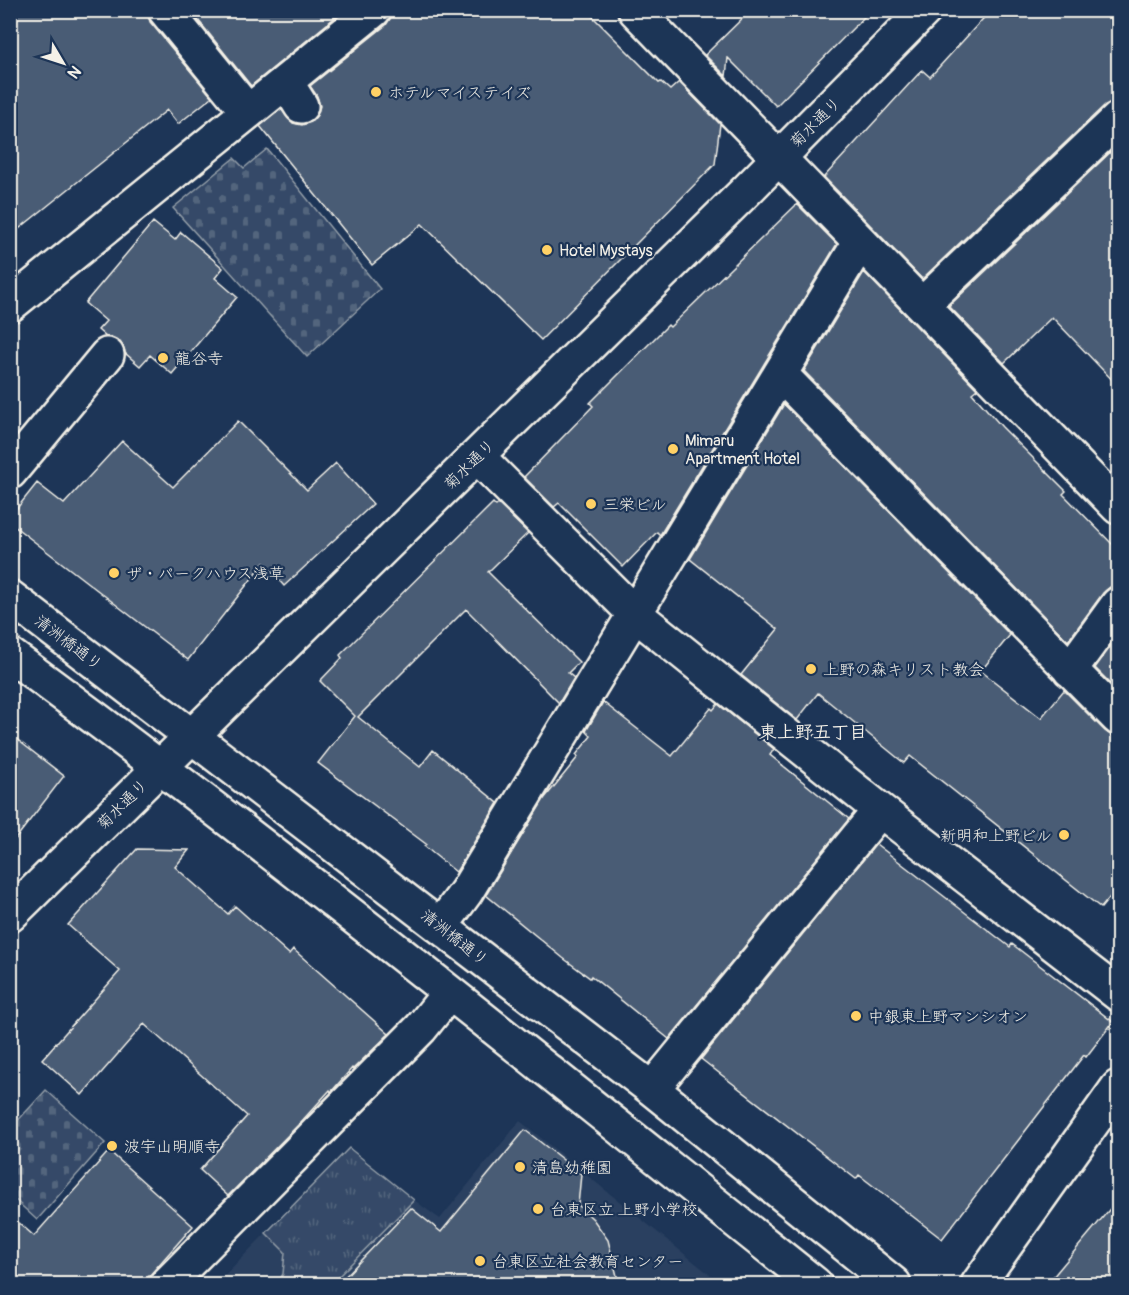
<svg xmlns="http://www.w3.org/2000/svg" width="1129" height="1295" viewBox="0 0 1129 1295" font-family="Pangolin,'Klee One',sans-serif">
  <style>
    .built { fill: #2a4060 }
    .cemetery { fill: url(#cemetery-stones); stroke: #949ea8; stroke-width: 1.5 }
    .park { fill: url(#park-tufts); stroke: #949ea8; stroke-width: 1.5 }
    .building { fill: #485b74; stroke: #f4f1e8; stroke-width: 1.5 }
    .lines { fill: none; stroke-linecap: round; stroke-linejoin: round }
    .minor-casing { stroke: #f4f1e8; stroke-width: 38 }
    .minor { stroke: #1d3557; stroke-width: 33 }
    .poi-dot { fill: #ffd166; stroke: #1d3557; stroke-width: 2 }
    .labels { text-anchor: middle; stroke-width: 4.5; stroke-linejoin: round; paint-order: stroke }
    .poi-label { font-size: 16px; fill: #f4f1e8; stroke: #1d3557; text-anchor: start }
    .street-label { font-size: 16px; fill: #f4f1e8; stroke: #1d3557 }
    .neighbourhood-label { font-size: 18px; font-weight: bold; fill: #f4f1e8; stroke: #1d3557 }
  </style>
  <defs>
    <pattern id="cemetery-stones" width="16" height="16" patternUnits="userSpaceOnUse" patternTransform="scale(1.5)"><rect width="16" height="16" fill="#354a67"/><path d="M2 7V4a2 2 0 0 1 4 0v3zM10 15v-3a2 2 0 0 1 4 0v3z" fill="#53657d"/></pattern>
    <pattern id="park-tufts" width="24" height="20" patternUnits="userSpaceOnUse" patternTransform="scale(1.5)"><rect width="24" height="20" fill="#354a67"/><path d="M3 7l-1-3M5 7V3M7 7l1-3M15 17l-1-3M17 17v-4M19 17l1-3" fill="none" stroke="#53657d"/></pattern>
  </defs>
  <rect width="100%" height="100%" fill="#1d3557"/>
  <filter id="ink" filterUnits="userSpaceOnUse"><feTurbulence type="fractalNoise" baseFrequency=".0167" numOctaves="2"/><feDisplacementMap in="SourceGraphic" scale="12" xChannelSelector="R" yChannelSelector="G"/><feConvolveMatrix kernelMatrix="1 2 1 2 8 2 1 2 1" color-interpolation-filters="sRGB"/></filter>
  <g filter="url(#ink)">
    <path class="built" d="M520,1121L714,1278L709,1284H331L414,1200L440,1219Z
      M266,1233L285,1252L283,1274L277,1284H216Z"/>
    <path class="cemetery" d="M267,149L380,289L307,357L173,208L234,158L244,168Z
      M46,1090L105,1143L37,1220L11,1196V1126L12,1127Z"/>
    <path class="park" d="M349,1148L414,1200L331,1284H277L283,1274L285,1252L266,1233Z"/>
    <path class="building" d="M10,10H147L150,22L212,97L178,124L167,110L10,236Z
      M190,10H344L251,86Z
      M392,10H586L659,83L661,82L670,90L679,82L720,124L715,164L541,340L422,224L372,265L260,126L281,109L293,123L302,125L311,122L317,115L320,106L317,96L310,86L386,25L391,17Z
      M751,10H871L776,106L728,58L726,76L705,55Z
      M991,10H1119V101H1113L1105,105L922,279L824,177L922,70L930,77Z
      M1119,144V387L1052,317L1004,363L949,306Z
      M797,204L837,244L660,535L657,532L623,567L559,503L554,507L524,477L593,406L590,403L668,325L670,327Z
      M153,222L175,240L181,232L223,268L215,278L237,297L172,374L150,355L140,366L125,353L124,348L119,341L111,337H106L98,330L106,321L85,303Z
      M864,272L977,389L972,393L1002,427L1066,491L1063,494L1119,551V586L1110,587L1103,593L1068,641L804,371Z
      M784,404L1010,635L981,671L1041,718L1064,690L1105,731L1112,736H1119V886L1101,908L910,756L904,763L818,693L797,720L741,675L778,629L690,559Z
      M238,421L307,490L336,463L373,504L284,586L264,563L188,660L10,523V517L37,483L64,504L122,441L173,487Z
      M493,503L496,506L498,504L528,533L488,572L579,662L568,673L574,678L559,703L466,609L358,717L420,767L433,750L498,803L456,872L424,846L426,844L318,763L355,716L320,681L342,658L340,655Z
      M1119,635V692L1095,668Z
      M603,702L672,756L711,708L713,710L718,704L774,749L770,755L849,819L669,1039L591,976L590,978L563,958L486,895L544,799L578,757L576,755L591,736L586,731Z
      M10,734L64,776L10,846Z
      M876,844L1010,947L1012,944L1113,1022L1086,1057L1084,1055L942,1239L859,1175L856,1179L701,1059Z
      M137,849L189,850L175,867L228,914L235,906L289,954L293,949L389,1034L353,1069L352,1068L331,1092L330,1090L300,1123L228,1196L200,1170L247,1116L144,1024L82,1095L42,1059L120,971L68,925Z
      M525,1130L581,1174L578,1205L593,1219L608,1240L619,1284H338L411,1208L441,1232Z
      M109,1151L193,1226L142,1284H10V1215L34,1236Z
      M1119,1198V1284H1047Z"/>
    <g class="lines">
      <g class="minor-casing">
        <path id="minor" d="M165,10L248,112
          M635,10L1118,507
          M286,82L301,106
          M10,305L374,10
          M922,305L1118,119
          M780,374L1118,718
          M477,456L635,614L880,810L1118,994
          M10,472L107,355
          M10,597L652,1089L894,1284
          M10,655C285,857 549,1072 815,1284
          M1070,670L1118,604
          M10,915L747,190L925,10
          M441,926L466,892L860,242
          M652,1089L880,810
          M167,1284L421,1028L449,993
          M978,1284L1118,1087"/>
      </g>
      <use href="#minor" class="minor"/>
    </g>
  </g>
  <g class="poi-dot">
    <circle cx="376" cy="92" r="6"/>
    <circle cx="547" cy="250" r="6"/>
    <circle cx="163" cy="358" r="6"/>
    <circle cx="673" cy="449" r="6"/>
    <circle cx="591" cy="504" r="6"/>
    <circle cx="114" cy="573" r="6"/>
    <circle cx="811" cy="669" r="6"/>
    <circle cx="1064" cy="835" r="6"/>
    <circle cx="856" cy="1016" r="6"/>
    <circle cx="112" cy="1146" r="6"/>
    <circle cx="520" cy="1167" r="6"/>
    <circle cx="538" cy="1209" r="6"/>
    <circle cx="480" cy="1261" r="6"/>
  </g>
  <g class="labels">
    <g class="poi-label">
      <text x="388" y="98">ホテルマイステイズ</text>
      <text x="559" y="256">Hotel Mystays</text>
      <text x="175" y="364">龍谷寺</text>
      <text x="685" y="446">Mimaru<tspan x="685" dy="18">Apartment Hotel</tspan></text>
      <text x="603" y="510">三栄ビル</text>
      <text x="126" y="579">ザ・パークハウス浅草</text>
      <text x="823" y="675">上野の森キリスト教会</text>
      <text x="1052" y="841" text-anchor="end">新明和上野ビル</text>
      <text x="868" y="1022">中銀東上野マンシオン</text>
      <text x="124" y="1152">波宇山明順寺</text>
      <text x="532" y="1173">清島幼稚園</text>
      <text x="550" y="1215">台東区立 上野小学校</text>
      <text x="492" y="1267">台東区立社会教育センター</text>
    </g>
    <g class="street-label">
      <text transform="translate(815 122) rotate(-45)" y="6">菊水通り</text>
      <text transform="translate(469 464) rotate(-45)" y="6">菊水通り</text>
      <text transform="translate(69 642) rotate(37)" y="6">清洲橋通り</text>
      <text transform="translate(122 804) rotate(-45)" y="6">菊水通り</text>
      <text transform="translate(455 937) rotate(38)" y="6">清洲橋通り</text>
    </g>
    <g class="neighbourhood-label">
      <text x="813" y="738">東上野五丁目</text>
    </g>
  </g>
  <rect width="1129" height="1295" fill="none" stroke="#1d3557" stroke-width="36"/>
  <rect x="18" y="18" width="1093" height="1259" fill="none" stroke="#f4f1e8" stroke-width="2" filter="url(#ink)"/>
  <g transform="translate(63 63) rotate(129)" stroke="#1d3557" stroke-width="4.5" paint-order="stroke">
  <path d="M0-4.5L10 22L0 15L-10 22Z" fill="#f4f1e8"/>
  <text y="-9" font-size="16" font-weight="bold" text-anchor="middle" fill="#f4f1e8">N</text>
  </g>
</svg>
